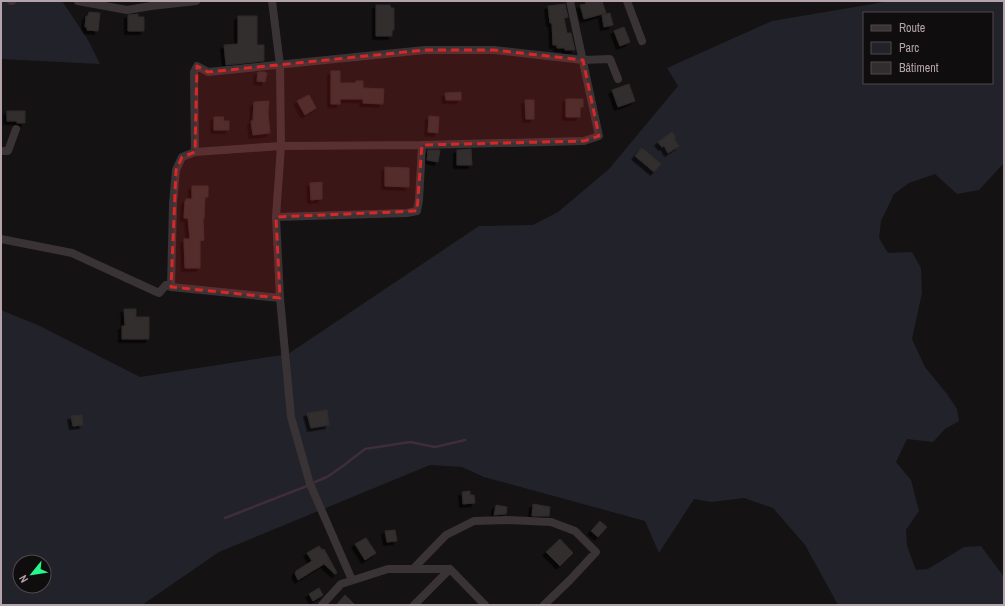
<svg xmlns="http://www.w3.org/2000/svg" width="1005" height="606" viewBox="0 0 1005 606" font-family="'Archivo Narrow',sans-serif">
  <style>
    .green { fill: #22222b; fill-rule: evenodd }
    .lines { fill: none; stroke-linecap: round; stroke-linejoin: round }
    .stream { stroke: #3f2d3a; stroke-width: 2.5 }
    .building { fill: #302d2d; stroke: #302c2c; filter: url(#shadow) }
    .minor { stroke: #393335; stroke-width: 8 }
    .marked { fill: #d62828; fill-opacity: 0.2; stroke: #d62828; stroke-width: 3; stroke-dasharray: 8 5; stroke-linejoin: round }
  </style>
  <defs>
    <filter id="shadow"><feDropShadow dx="-3.5" dy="3.5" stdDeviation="0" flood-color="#0009"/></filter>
  </defs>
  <rect width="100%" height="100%" fill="#141212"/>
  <path class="green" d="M1,1H62L87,38L100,64L1,59Z
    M890,1H1004V163L979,190L957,194L935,174L909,183L894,194L881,221L879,238L888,253L912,252L921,268L922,293L912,339L925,367L947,394L957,409L959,421L945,429L933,442L907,439L896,462L911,480L919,511L906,530L907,546L916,570L928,569L964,547L981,546L1004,577V605H837V603L805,545L773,508L744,498L712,502L694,499L659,553L645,521L484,477L462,467L430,465L219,552L142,605H1V310L40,326L140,377L288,354L479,226L533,225L558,212L609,169L678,86L667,68L772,21ZM864,13H992V83H864ZM20,562H44V586H20Z"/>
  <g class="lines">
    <path class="stream" d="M315,482L327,477L343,466L365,449L410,442L435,447L465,440
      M225,518L307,486"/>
  </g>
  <path class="building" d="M585,1H602L606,13L584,19L580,5L586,4Z
    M565,4L568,17L564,18L567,33H571L575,50H565V48H557V45H553L552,23H550L548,6Z
    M376,5H390L391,8H394V30H392V36H376Z
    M89,12L100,13L98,31L87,30V27H85L86,16H88Z
    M610,13L613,25L604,27L602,15Z
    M138,14V17H144V31H128V15Z
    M238,16H257V45H264V61L226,65L224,45L238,44Z
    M624,27L630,42L620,46L614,31Z
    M331,71H340V83H356V81H363V88L384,89L383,104L363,103V99H340V104H331Z
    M258,72H265V73H267L265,82L257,81Z
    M629,84L635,101L618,107L612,90Z
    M461,92V100H446L445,93Z
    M309,95L316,108L305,115L297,101Z
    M566,99H583V107H580V117H566Z
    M525,100H534V119H526Z
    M269,101L268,113L270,133L253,135L251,121H253L254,102Z
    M7,111H25V123H17V121H7Z
    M429,116L439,117L438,133L428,132Z
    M214,117H224L223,121H229V130H214Z
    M672,132L676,138L674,139L679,146L668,153L664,146L662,147L658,142Z
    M642,148L661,164L654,172L635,156Z
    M471,149L472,165H457V150Z
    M428,150H440L438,162L427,160Z
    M385,167L409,168V187L385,186Z
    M322,182V199L311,200L310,183Z
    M192,186H208V197H205L204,219H203L204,240L200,241V268H185L184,239H190L188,218H184L185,201H186V199H192Z
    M124,309H136V317H149V339H122V326H125Z
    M327,410L329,425L311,428L307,413Z
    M82,415L83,425L73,426L71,416Z
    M470,491V495H474L475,503L463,504L462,492Z
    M533,504L550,507L549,516H532Z
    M496,505L507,507L506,514L494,515Z
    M600,521L607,527L598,537L591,531Z
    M395,530L397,541L387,542L385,531Z
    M366,538L376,553L365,560L355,544Z
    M560,539L573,553L560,566L546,552Z
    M319,546L322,550L324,549L337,573L335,574L324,564L298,580L295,573L296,572V571L312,561L307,553Z
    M319,588L323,595L313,601L309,594Z
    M345,595L355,605H336Z"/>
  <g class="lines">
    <path class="minor" d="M11,1H12
      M78,1L127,10L151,6L196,1
      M272,1L280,65L281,146L276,217L280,298L291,417L310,484L352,580
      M627,1L642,41
      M1,151H8L16,129
      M195,152L281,146L422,145L584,141L599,136L570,1
      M276,217L407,213L417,211L419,200L422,145
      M1,239L72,253L159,293L166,285L171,287L173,203L176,170L182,157L195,152L194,72L197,66L208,72L425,50H494L583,60L610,59L618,79
      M171,287L280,298
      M413,569L446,535L474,521L506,520L551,522L575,531L596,552L570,580L544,605
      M322,605L341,584L388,569H450L485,605
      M414,605L450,569"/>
  </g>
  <path class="marked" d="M425,50H494L583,60L599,136L584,141L422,145L417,211L276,217L280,298L171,287L176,170L182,157L195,152L197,66L208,72Z"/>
  <rect width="1005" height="606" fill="none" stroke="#b5a3ab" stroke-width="4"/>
  <rect x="863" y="12" width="130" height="72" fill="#0f0d0d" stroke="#51494c"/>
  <rect x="871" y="25" width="20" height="6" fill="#393335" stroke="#51494c"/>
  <text x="899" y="32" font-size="12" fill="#b5a3ab">Route</text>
  <rect x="871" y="42" width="20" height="12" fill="#22222b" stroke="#51494c"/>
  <text x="899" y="52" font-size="12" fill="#b5a3ab">Parc</text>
  <rect x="871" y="62" width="20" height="12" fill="#302d2d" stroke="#51494c"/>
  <text x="899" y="72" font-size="12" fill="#b5a3ab">Bâtiment</text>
  <g transform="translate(32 574) rotate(240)"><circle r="19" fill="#0f0d0d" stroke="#51494c"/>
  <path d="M0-3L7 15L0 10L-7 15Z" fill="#26f88d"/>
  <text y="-6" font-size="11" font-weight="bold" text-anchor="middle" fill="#b5a3ab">N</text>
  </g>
</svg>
